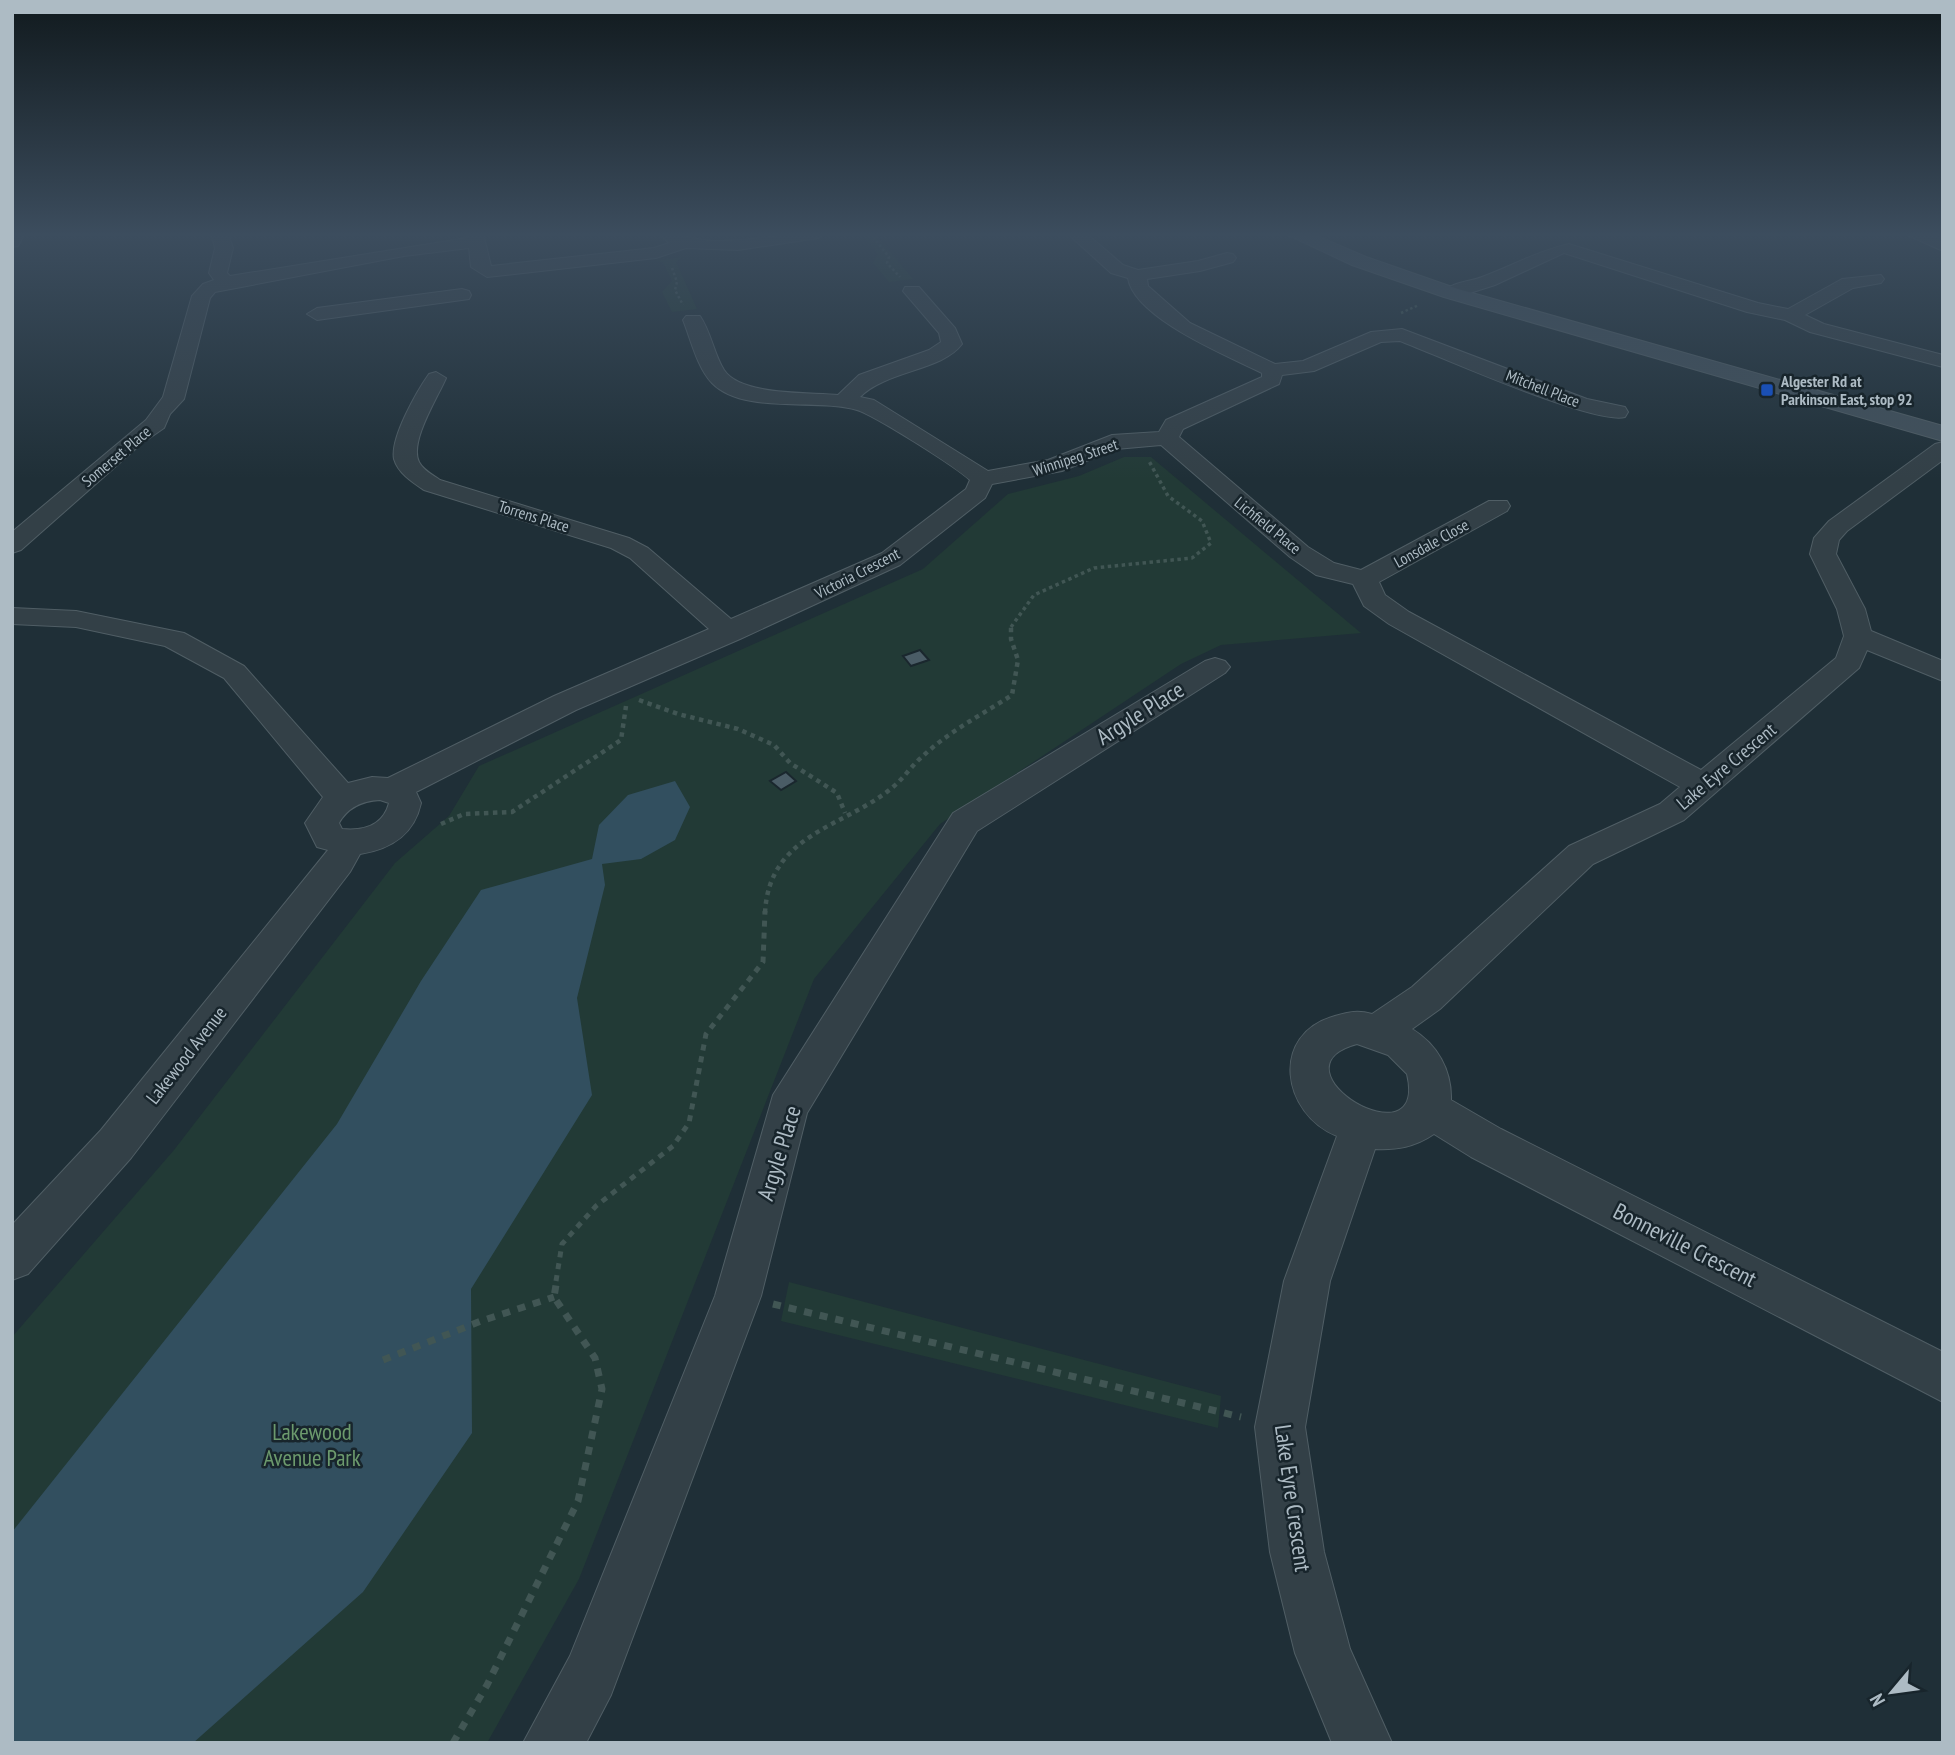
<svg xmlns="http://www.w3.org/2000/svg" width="1955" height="1755" viewBox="0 0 1955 1755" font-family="'PT Sans Narrow',sans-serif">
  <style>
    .green { fill: #223a36 }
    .water { fill: #324f5f }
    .building { fill: #4a5c66; stroke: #1a272e; stroke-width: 2 }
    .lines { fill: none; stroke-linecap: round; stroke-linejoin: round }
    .street-casing { stroke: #505e65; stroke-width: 2 }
    .secondary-casing { stroke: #505e65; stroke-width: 2 }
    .path-far4 { stroke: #415654; stroke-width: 2.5; stroke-dasharray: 2.5 2.5; stroke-linecap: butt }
    .path-far3 { stroke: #415654; stroke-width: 3.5; stroke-dasharray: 3.5 3.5; stroke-linecap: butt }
    .path-far2 { stroke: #415654; stroke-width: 4.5; stroke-dasharray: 4.5 4.5; stroke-linecap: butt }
    .path-far1 { stroke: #415654; stroke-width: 5; stroke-dasharray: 6 6; stroke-linecap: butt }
    .path { stroke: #415654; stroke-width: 7; stroke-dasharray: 8 8; stroke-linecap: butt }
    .street { fill: #334047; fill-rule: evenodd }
    .secondary { fill: #41505a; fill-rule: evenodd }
    .transit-dot { fill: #1a4fb4; stroke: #18252c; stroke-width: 2.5 }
    .labels { text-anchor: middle; stroke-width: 5; stroke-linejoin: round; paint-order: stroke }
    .far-poi-label { font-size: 16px; font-weight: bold; fill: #adbbc4; stroke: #18252c; text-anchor: start }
    .far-street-label { font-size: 16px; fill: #adbbc4; stroke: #18252c }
    .street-label { font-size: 19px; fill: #adbbc4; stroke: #18252c }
    .near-street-label { font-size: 23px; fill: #adbbc4; stroke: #18252c }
    .near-park-label { font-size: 23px; fill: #6c9a6d; stroke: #18252c }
  </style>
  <rect width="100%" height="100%" fill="#1f2f37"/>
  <path class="green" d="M876,235L913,279L889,282L873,263L878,254L864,236Z
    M682,257L676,262L697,309L672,312L662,292L672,281L663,262L655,261Z
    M1124,457H1151L1361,633L1221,645L1181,664L940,824L814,979L579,1579L487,1743H12V1337L174,1150L395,863L449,816L479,766L923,569L1008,494L1079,476Z
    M789,1282L1221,1396L1218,1428L781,1321Z"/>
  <path class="water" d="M675,781L690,807L675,840L641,859L602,864L605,885L577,998L592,1095L471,1289L472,1433L363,1592L193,1743H12V1532L337,1124L421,981L481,890L592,859L599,825L628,795Z"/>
  <path class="building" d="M920,650L929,660L911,666L903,656Z
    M786,772L796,781L781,790L770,781Z"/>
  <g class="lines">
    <g class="street-casing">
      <path id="street" d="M12,233H21L23,237L18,246L12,247Z
        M211,233H228L233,248L227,273L230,276L467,238V233H483L491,266L654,248L669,243L658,233C678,233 696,241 717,241C754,241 789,233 826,233L818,238L738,250L686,248L656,258L487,277L471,267L469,248L404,256L215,292L210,298L184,399L170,414L164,428L141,444L21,550L12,553V532L146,420L163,397L192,296L203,284L214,280L209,273L215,248Z
        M1067,233H1086L1123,265L1138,270L1198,261L1227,253L1233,254L1236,258L1233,262L1200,271L1147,279L1148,286L1190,323L1275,364L1303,361L1371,332L1402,329L1587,399L1625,407L1628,412L1625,417C1593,425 1439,356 1400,341L1381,342L1314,371L1282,375L1279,384L1183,429L1179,437L1308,547L1334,563L1361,570L1489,501H1507L1510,506L1507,511L1379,582L1385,595L1409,612L1701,770L1836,658L1844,636L1837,609L1810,554L1814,538L1829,521L1935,444L1943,442V460L1847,531L1839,540L1836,554L1865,609L1871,631L1943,661V681L1867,650L1859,668L1684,820L1593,864L1440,1009L1412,1029C1437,1044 1452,1070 1451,1100L1501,1129L1943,1352V1402L1471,1157L1434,1134C1415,1147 1397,1150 1375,1149L1330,1281L1305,1427L1324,1552L1350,1649L1392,1743H1332L1295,1653L1270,1552L1255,1427L1284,1281L1337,1136C1282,1114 1269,1034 1335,1016C1349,1012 1358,1010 1372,1014L1412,987L1569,846L1660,804L1680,787L1389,624L1364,606L1353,584L1316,575L1290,557L1161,445L1116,449L1062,471L992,484L985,498L900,565L740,639L576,710L416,792L421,803C414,835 391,849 360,854L350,872L131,1158L28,1274L12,1280V1225L101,1130L328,850L317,847L305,823L323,797L224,678L165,646L76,627L12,624V608L76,611L184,633L244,666L348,783L372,777L388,778L554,696L709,629L630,558L611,548L424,490C412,482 398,473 394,459C390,438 417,391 429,374L436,372L446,378C438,397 409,442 419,462C423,470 433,475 440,480L629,538L648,548L731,619L882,553L966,489L970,480C956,467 874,415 857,410C817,398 743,415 712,383C697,367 691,340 683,320L686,316H700C711,332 714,354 724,370C741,396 810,392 838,395L859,375L929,350L941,342L939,333L903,291L905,287H919L955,328L962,344C942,371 887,370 860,397L874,400L988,471L1048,460L1112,435L1159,432L1166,420L1262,377V373C1228,356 1134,318 1128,278L1111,273ZM380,800L389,803C383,826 363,831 342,829L339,823C348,807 362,801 380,800ZM1357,1044L1388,1055L1407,1074C1429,1166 1265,1069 1357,1044Z
        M1903,233H1927L1943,240V251Z
        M1569,244L1758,303L1788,309L1842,279L1881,275L1884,279L1881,283L1853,288L1805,315L1824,324L1943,355V367L1810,332L1785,320L1747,312L1564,253L1495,285L1451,299L1442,293C1451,282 1469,282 1482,277C1514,265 1535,252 1569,244Z
        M462,289L469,291L471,295L469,299L317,320L307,314L317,308Z
        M1215,658L1225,661L1230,667L1225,673L977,831L807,1113L761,1296L611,1695L586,1743H523L570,1656L715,1296L773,1095L953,813L1205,661Z"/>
    </g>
    <g class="secondary-casing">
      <path id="secondary" d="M1284,233H1310L1366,257L1458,289L1943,426V441L1444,297L1352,265Z"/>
    </g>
    <path class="path-far4" d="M870,233L889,257L887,263L900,277
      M672,268L677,282L675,290L683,305
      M1401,313L1419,305"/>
    <path class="path-far3" d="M1011,627L1034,595L1094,568L1192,558L1211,543L1202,521L1168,496L1149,461"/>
    <path class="path-far2" d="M639,700L678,714L738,729L774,745L790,763L837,793L845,813
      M441,824L464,814L512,812L621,740L626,706
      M765,913C769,833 844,828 893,787C904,778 912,765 923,756C948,732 983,714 1012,695L1018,660L1011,639V626"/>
    <path class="path-far1" d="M556,1281L562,1244L596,1206L673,1146L689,1123L706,1034L763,962L765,911"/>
    <path class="path" d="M773,1304L1241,1417
      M383,1360L481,1321L554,1297
      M453,1743L487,1685L578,1501L602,1389L595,1358L554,1297L557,1279"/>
    <use href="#street" class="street"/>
    <use href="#secondary" class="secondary"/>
  </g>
  <linearGradient id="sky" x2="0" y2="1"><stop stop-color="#111a1e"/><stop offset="0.49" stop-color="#3c4d5e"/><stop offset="1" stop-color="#3c4d5e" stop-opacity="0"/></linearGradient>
  <rect width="1955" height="479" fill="url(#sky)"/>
  <rect class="transit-dot" x="1760" y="383" width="14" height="14" rx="3.5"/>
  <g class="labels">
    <g class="far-poi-label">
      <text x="1781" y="387">Algester Rd at<tspan x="1781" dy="18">Parkinson East, stop 92</tspan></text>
    </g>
    <g class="far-street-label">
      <text transform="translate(1543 388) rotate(21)" y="6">Mitchell Place</text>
      <text transform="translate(116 456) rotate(-40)" y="6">Somerset Place</text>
      <text transform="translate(1075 457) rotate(-18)" y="6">Winnipeg Street</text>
      <text transform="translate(534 516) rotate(17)" y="6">Torrens Place</text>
      <text transform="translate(1268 525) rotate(39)" y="6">Lichfield Place</text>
      <text transform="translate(1431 543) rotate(-29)" y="6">Lonsdale Close</text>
      <text transform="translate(857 573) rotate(-27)" y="6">Victoria Crescent</text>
    </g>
    <g class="street-label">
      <text transform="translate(1726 766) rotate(-40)" y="7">Lake Eyre Crescent</text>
      <text transform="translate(186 1055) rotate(-52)" y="7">Lakewood Avenue</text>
    </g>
    <g class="near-street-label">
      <text transform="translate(1140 713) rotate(-32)" y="8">Argyle Place</text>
      <text transform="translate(779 1153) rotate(-73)" y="8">Argyle Place</text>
      <text transform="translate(1685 1245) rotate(27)" y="8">Bonneville Crescent</text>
      <text transform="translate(1293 1498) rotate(82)" y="8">Lake Eyre Crescent</text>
    </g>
    <g class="near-park-label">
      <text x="312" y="1440">Lakewood<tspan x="312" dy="26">Avenue Park</tspan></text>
    </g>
  </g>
  <rect width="1955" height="1755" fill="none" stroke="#adbbc4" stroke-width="28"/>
  <g transform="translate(1892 1692) rotate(241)" stroke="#18252c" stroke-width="5" paint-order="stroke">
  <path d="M0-5L12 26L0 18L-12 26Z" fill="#adbbc4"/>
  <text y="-10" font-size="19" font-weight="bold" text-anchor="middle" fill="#adbbc4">N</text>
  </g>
</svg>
